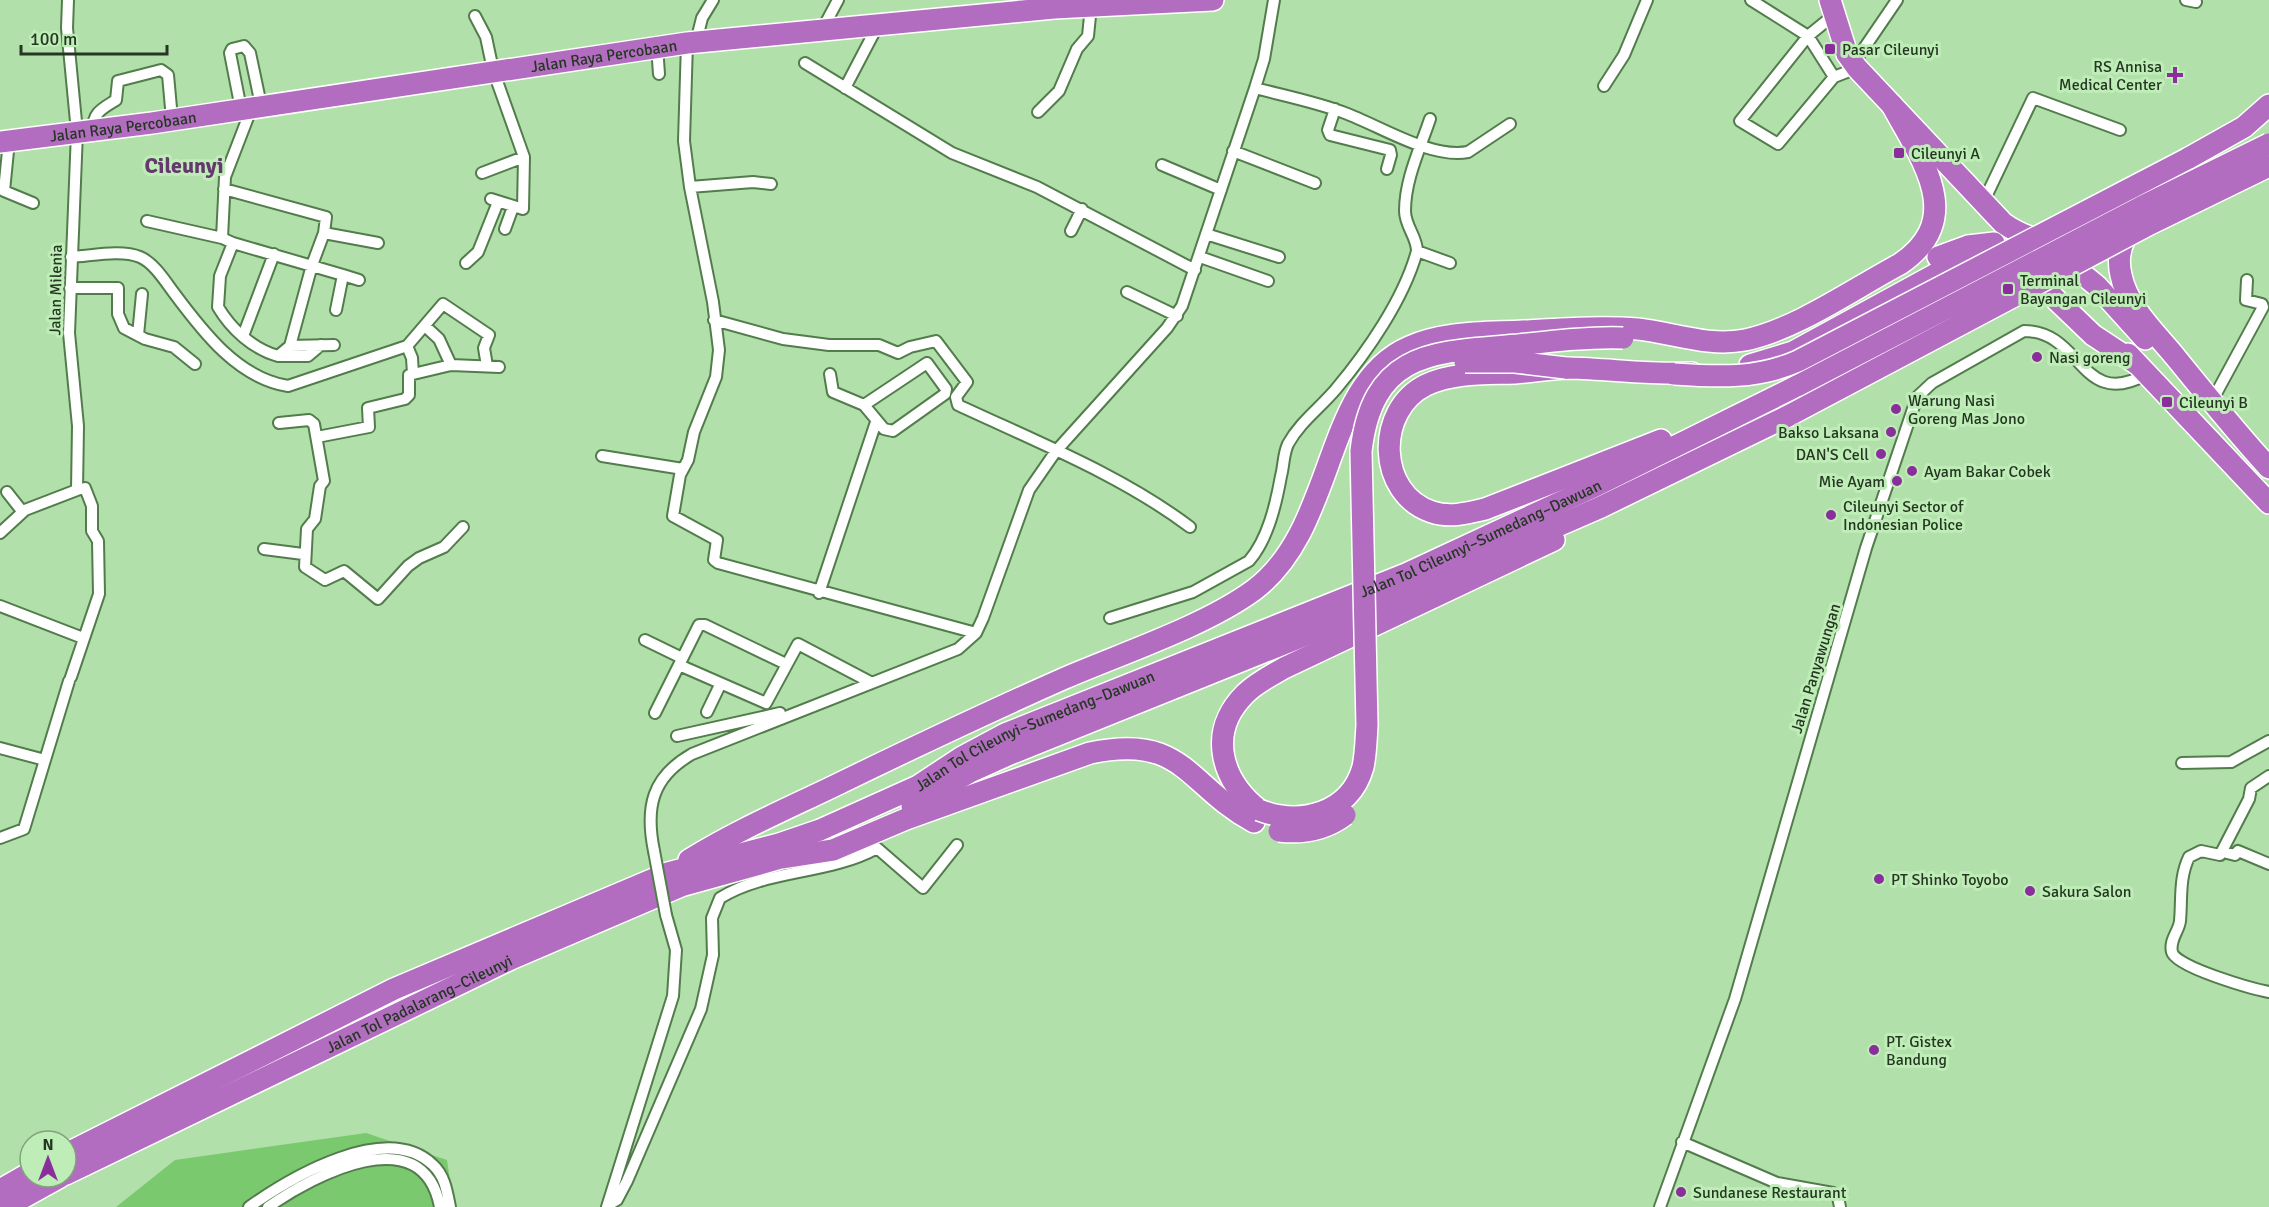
<svg xmlns="http://www.w3.org/2000/svg" width="2269" height="1207" viewBox="0 0 2269 1207" font-family="Signika,sans-serif">
  <style>
    .green { fill: #7bc96f }
    .lines { fill: none; stroke-linecap: round; stroke-linejoin: round }
    .street-casing { stroke: #527c4c; stroke-width: 14 }
    .highway-casing { stroke: #fff; stroke-width: 24 }
    .street { stroke: #fff; stroke-width: 10 }
    .highway { stroke: #b26dc0; stroke-width: 21 }
    .street-bridge-casing { stroke: #527c4c; stroke-width: 14; stroke-linecap: butt }
    .highway-bridge-casing { stroke: #fff; stroke-width: 24; stroke-linecap: butt }
    .street-bridge { stroke: #fff; stroke-width: 10 }
    .highway-bridge { stroke: #b26dc0; stroke-width: 21 }
    .poi-dot { fill: #892e9a; stroke: #bfedb7; stroke-width: 2 }
    .labels { text-anchor: middle; stroke-width: 6; stroke-linejoin: round; paint-order: stroke }
    .poi-label { font-size: 16px; fill: #253722; stroke: #bfedb7; text-anchor: start }
    .street-label { font-size: 16px; fill: #253722; stroke: #bfedb7 }
    .district-label { font-size: 22px; font-weight: bold; fill: #65386e; stroke: #bfedb7 }
  </style>
  <rect width="100%" height="100%" fill="#b2e0aa"/>
  <path class="green" d="M366,1133L447,1160L454,1207H116L175,1160Z"/>
  <g class="lines">
    <g class="street-casing">
      <path id="street" d="M1751,0L1808,36L1834,77
        M2186,0L2196,2
        M1835,14L1808,36L1740,121L1778,144L1834,77L1857,68
        M475,16L486,37L493,70L524,157L523,209L491,199
        M823,28L838,0
        M696,42L702,18L713,0
        M687,43L684,141L690,187L753,182L771,184
        M657,46L659,74
        M805,63L952,153L1037,187L1195,270
        M1854,63L1897,0
        M1604,86L1624,55L1647,0
        M845,88L878,25
        M1255,88C1285,96 1316,102 1345,113C1380,126 1431,159 1468,152L1510,124
        M241,109L230,53L232,49L244,46L250,53L261,105
        M1335,109L1328,130L1330,135L1390,150L1391,155L1387,169
        M1038,112L1059,91L1077,49L1088,36L1091,6
        M1430,119C1420,149 1405,179 1405,211C1405,226 1417,237 1417,251L1450,263
        M93,130C93,112 102,109 116,100L118,81L161,70L168,75L172,119
        M9,141L4,191L33,203
        M1233,151L1315,183
        M1162,165L1221,190
        M482,173L524,157
        M690,187L713,302L719,350L716,377L694,432L688,460L680,475L673,516L717,540L714,560L718,563L976,633
        M224,189L326,217L324,233L312,265L290,346L278,356C253,349 231,329 218,307L220,276L233,243L222,238L225,177L252,107
        M1983,203L2033,98L2120,130
        M147,221L222,238
        M505,229L513,207
        M1071,231L1082,209
        M324,233L378,243
        M1206,234L1279,257
        M233,243L343,275L336,310
        M71,257C91,256 121,249 140,257C154,263 165,281 174,293C203,332 238,378 288,386L407,346L412,358L413,374
        M1200,257L1268,281
        M466,263L478,252L498,202
        M343,275L359,280
        M70,288H118V314L124,328L145,339L174,347L195,364
        M1127,292L1177,316
        M714,320L783,339L829,345H879L898,353L910,347L936,341L967,382L956,397L958,405C1037,442 1121,475 1190,527
        M138,335L142,294
        M243,336L274,254
        M290,346L334,345
        M407,346L443,304L489,335L484,348L487,366
        M278,356H308L321,345
        M927,363L946,389L945,394L893,431L884,429L864,405Z
        M451,365L499,367
        M830,374L833,392L864,405
        M2212,401L2263,307L2262,304L2246,300L2247,280
        M279,423L309,420L314,424L324,481L320,486L315,519L307,529L305,567L325,580L344,571L378,599L408,566L419,558L444,547L463,527
        M317,437L369,427L368,408L405,399L409,395V375L451,365L439,339L425,326
        M602,456L683,469
        M7,492L22,511
        M0,533L25,510L77,490L78,426L69,333L77,132L67,28L68,0
        M264,549L303,554
        M819,593L876,422
        M0,606L83,638
        M1110,618L1193,592L1249,561C1268,539 1276,504 1281,476C1284,465 1283,455 1288,444C1300,422 1320,408 1336,389C1367,352 1404,299 1417,251
        M645,640L682,658
        M679,665L766,703L798,644L872,683
        M71,677L99,594L98,541L92,531V506L85,488L77,490
        M707,712L720,685
        M655,713L699,625H705L786,664
        M677,736L780,713
        M0,748L45,760
        M2182,763L2231,762L2269,741
        M2269,776L2251,788L2249,799L2220,855L2201,851L2189,857C2179,878 2182,898 2180,921C2179,931 2169,940 2172,952C2175,967 2253,989 2269,992
        M0,838L24,829L69,681
        M654,851C645,807 652,777 692,754L958,649L976,633L983,618L1029,490L1056,451L1167,328L1182,306L1255,88L1264,59L1274,0
        M2223,852L2235,855L2238,851L2269,864
        M1682,1142L1777,1183L1833,1193L1838,1197L1840,1207
        M608,1205L617,1200L627,1181L701,1009L713,955L712,918L720,898C767,869 828,875 877,848L923,888L957,845
        M249,1207C290,1178 387,1120 433,1165C445,1176 447,1192 450,1207
        M268,1207C314,1175 423,1117 440,1207
        M607,1207L673,996L676,950L666,915
        M1660,1207L1735,999L1866,548L1917,397L1932,383L2024,331C2083,331 2080,411 2147,374"/>
    </g>
    <g class="highway-casing">
      <g id="highway">
        <path d="M1830,0L1847,54L1857,68L2003,223C2026,239 2051,246 2079,241"/>
        <path id="s1" d="M0,142L152,123L687,43L1054,8L1213,0"/>
        <path d="M2187,159L2244,127L2269,105"/>
        <path d="M2132,228C2121,241 2117,258 2121,275C2127,307 2157,334 2177,359C2207,396 2237,433 2269,468"/>
        <path d="M1938,257L1968,246L1994,243"/>
        <path d="M2069,263L2097,286L2145,339"/>
        <path d="M2026,275L2044,288L2093,335L2137,364"/>
        <path d="M2128,354L2269,503"/>
        <path d="M1750,365L1793,352L1947,268L1973,261L1994,262"/>
        <path d="M1661,440L1485,509C1468,513 1450,518 1432,512C1377,494 1375,410 1426,385C1454,372 1485,374 1515,373C1533,372 1551,368 1569,368C1610,369 1651,375 1692,373"/>
        <path d="M912,806L970,772L1010,754L1323,628L1601,507L1788,416"/>
        <path d="M1259,810C1221,780 1207,732 1245,694C1256,683 1270,676 1284,668L1554,540"/>
        <path d="M689,860C734,832 782,811 830,788C908,750 986,713 1065,678C1123,653 1205,626 1254,590C1337,528 1322,385 1409,347C1445,331 1485,333 1523,331C1561,329 1600,326 1638,329C1674,333 1708,347 1745,340C1797,329 1853,289 1900,264C1968,218 1920,158 1892,105"/>
        <path id="s2" d="M66,1154L394,989L668,873L779,844L820,830L918,786L962,757L1005,734L1406,574L1591,488L1799,385"/>
        <path id="s3" d="M66,1174L513,958L681,886L781,858L833,850L906,819L1090,753C1184,733 1186,785 1254,822"/>
        <path d="M0,1190L30,1173"/>
        <path d="M6,1207L60,1177"/>
      </g>
    </g>
    <use href="#street" class="street"/>
    <use href="#highway" class="highway"/>
    <g class="street-bridge-casing">
      <path id="street-bridge" d="M654,851L666,915"/>
    </g>
    <g class="highway-bridge-casing">
      <path id="highway-bridge" d="M1465,362H1515L1566,368
        M1674,374C1718,377 1757,379 1798,361L2187,159
        M1799,385L2141,207L2269,144
        M1788,416L2150,224L2269,166
        M1259,810C1300,826 1350,814 1363,767C1366,753 1366,739 1367,725L1361,451C1373,349 1436,352 1518,345C1554,341 1587,337 1623,338
        M1279,831C1304,834 1325,830 1345,815"/>
    </g>
    <use href="#street-bridge" class="street-bridge"/>
    <use href="#highway-bridge" class="highway-bridge"/>
  </g>
  <g class="poi-dot">
    <rect x="1824" y="43" width="12" height="12" rx="3"/>
    <path d="M2172 66h6v6h6v6h-6v6h-6v-6h-6v-6h6z"/>
    <rect x="1893" y="147" width="12" height="12" rx="3"/>
    <rect x="2002" y="283" width="12" height="12" rx="3"/>
    <circle cx="2037" cy="357" r="6"/>
    <rect x="2161" y="396" width="12" height="12" rx="3"/>
    <circle cx="1896" cy="409" r="6"/>
    <circle cx="1891" cy="432" r="6"/>
    <circle cx="1881" cy="454" r="6"/>
    <circle cx="1912" cy="471" r="6"/>
    <circle cx="1897" cy="481" r="6"/>
    <circle cx="1831" cy="515" r="6"/>
    <circle cx="1879" cy="879" r="6"/>
    <circle cx="2030" cy="891" r="6"/>
    <circle cx="1874" cy="1050" r="6"/>
    <circle cx="1681" cy="1192" r="6"/>
  </g>
  <g class="labels">
    <g class="poi-label">
      <text x="1842" y="55">Pasar Cileunyi</text>
      <text x="2162" y="72" text-anchor="end">RS Annisa<tspan x="2162" dy="18">Medical Center</tspan></text>
      <text x="1911" y="159">Cileunyi A</text>
      <text x="2020" y="286">Terminal<tspan x="2020" dy="18">Bayangan Cileunyi</tspan></text>
      <text x="2049" y="363">Nasi goreng</text>
      <text x="1908" y="406">Warung Nasi<tspan x="1908" dy="18">Goreng Mas Jono</tspan></text>
      <text x="2179" y="408">Cileunyi B</text>
      <text x="1879" y="438" text-anchor="end">Bakso Laksana</text>
      <text x="1869" y="460" text-anchor="end">DAN'S Cell</text>
      <text x="1924" y="477">Ayam Bakar Cobek</text>
      <text x="1885" y="487" text-anchor="end">Mie Ayam</text>
      <text x="1843" y="512">Cileunyi Sector of<tspan x="1843" dy="18">Indonesian Police</tspan></text>
      <text x="1891" y="885">PT Shinko Toyobo</text>
      <text x="2042" y="897">Sakura Salon</text>
      <text x="1886" y="1047">PT. Gistex<tspan x="1886" dy="18">Bandung</tspan></text>
      <text x="1693" y="1198">Sundanese Restaurant</text>
    </g>
    <g class="street-label">
      <text dy="6" stroke="none"><textPath href="#s1" startOffset="610">Jalan Raya Percobaan</textPath></text>
      <text dy="6" stroke="none"><textPath href="#s1" startOffset="124">Jalan Raya Percobaan</textPath></text>
      <text transform="translate(55 290) rotate(-89)" y="6">Jalan Milenia</text>
      <text dy="6" stroke="none"><textPath href="#s2" startOffset="1546">Jalan Tol Cileunyi–Sumedang–Dawuan</textPath></text>
      <text transform="translate(1815 668) rotate(-73)" y="6">Jalan Panyawungan</text>
      <text dy="6" stroke="none"><textPath href="#s2" startOffset="1060">Jalan Tol Cileunyi–Sumedang–Dawuan</textPath></text>
      <text dy="6" stroke="none"><textPath href="#s3" startOffset="392">Jalan Tol Padalarang–Cileunyi</textPath></text>
    </g>
    <g class="district-label">
      <text x="184" y="173">Cileunyi</text>
    </g>
  </g>
  <g transform="translate(48 1159)"><circle r="28" fill="#bfedb7" stroke="#81a47b" stroke-width="1.5"/>
  <path d="M0-4.5L10 22L0 15L-10 22Z" fill="#892e9a"/>
  <text y="-9" font-size="16" font-weight="bold" text-anchor="middle" fill="#253722">N</text>
  </g>
  <path d="M21 45v9h146v-9" fill="none" stroke="#253722" stroke-width="3"/>
  <text x="30" y="45" font-size="18" fill="#253722" stroke="#bfedb7" stroke-width="4.5" paint-order="stroke">100 m</text>
</svg>
